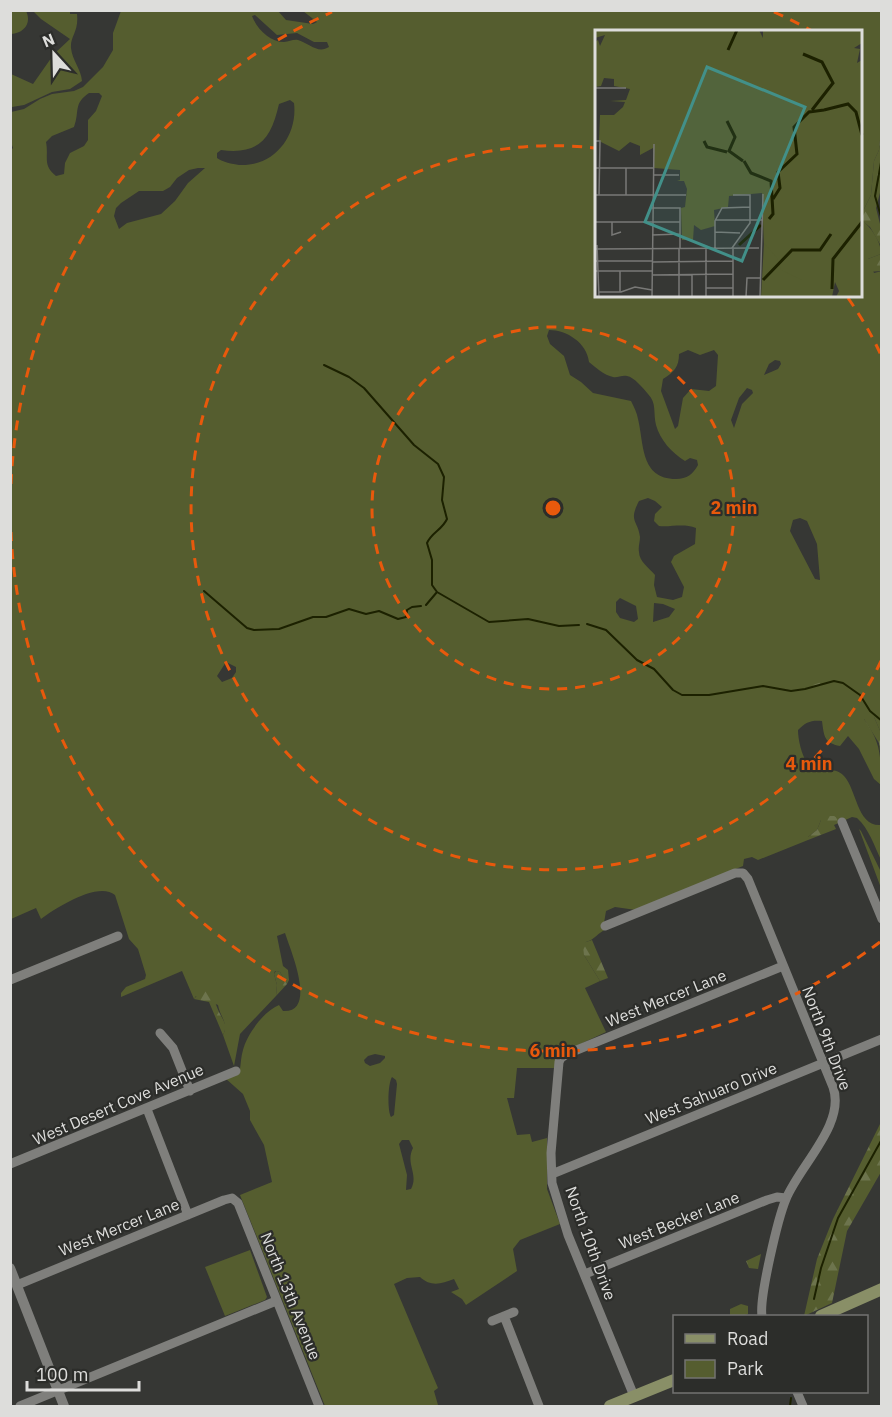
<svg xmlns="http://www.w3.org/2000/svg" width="892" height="1417" viewBox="0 0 892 1417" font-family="'IBM Plex Sans',sans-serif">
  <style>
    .green { fill: #555d2f; fill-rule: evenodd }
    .forest { fill: url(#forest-firs) }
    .park { fill: url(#park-crowns) }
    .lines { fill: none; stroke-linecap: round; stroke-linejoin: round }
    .stream { stroke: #1c2100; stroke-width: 2 }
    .minor { stroke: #7f7f7c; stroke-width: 9 }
    .tertiary { stroke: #7f7f7c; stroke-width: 10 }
    .secondary { stroke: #898f67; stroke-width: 12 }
    .ring { fill: none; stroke: #e8590c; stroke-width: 3; stroke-dasharray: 10 8 }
    .labels { text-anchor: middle; stroke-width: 4.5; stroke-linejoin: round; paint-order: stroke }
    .street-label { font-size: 16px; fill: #dddddb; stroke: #2c2d2a }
    .inset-river { fill: none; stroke: #1c2100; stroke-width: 3 }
    .inset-road { fill: none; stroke: #797977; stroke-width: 1.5 }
    .view { fill: #429089; fill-opacity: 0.15; stroke: #429089; stroke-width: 3 }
    .inset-edge { fill: none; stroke: #dddddb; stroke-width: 3 }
    .centre { fill: #e8590c; stroke: #2c2d2a; stroke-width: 3 }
    .ring-label { font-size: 18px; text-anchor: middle; font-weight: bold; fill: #e8590c; stroke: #2c2d2a; stroke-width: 4.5; stroke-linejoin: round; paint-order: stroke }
  </style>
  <defs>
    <pattern id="forest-firs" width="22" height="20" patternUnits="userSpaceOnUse" patternTransform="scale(1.5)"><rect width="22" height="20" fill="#555d2f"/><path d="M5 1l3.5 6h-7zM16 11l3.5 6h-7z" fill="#6d744d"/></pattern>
    <pattern id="park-crowns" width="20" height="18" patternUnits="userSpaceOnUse" patternTransform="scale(1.5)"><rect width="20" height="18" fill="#555d2f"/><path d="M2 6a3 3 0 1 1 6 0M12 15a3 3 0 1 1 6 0" fill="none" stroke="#6d744d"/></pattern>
  </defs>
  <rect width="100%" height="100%" fill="#363734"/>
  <path class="green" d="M11,10L26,11C32,23 24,33 11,34Z
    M33,11H70V14H77C79,32 70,36 71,48C72,60 81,69 82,81L70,89L52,92L24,105L12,107L11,105V74L33,84L54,54L70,39L41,19Z
    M121,11H278L286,20L313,24L317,22L303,11H881V130L879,150L874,161L871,195L864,209L861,210L860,32H596V296H860L861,219C871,228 881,240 881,254L868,259L874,273L882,271L881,733L874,717L864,719C881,742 881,757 881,785L874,779L859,749L848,736L840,746C824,743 824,736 822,721C811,720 806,722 798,730C798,742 804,768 817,770C828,772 835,767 844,776C857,790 857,827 881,825V860C874,845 869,829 857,818L852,817L843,821L821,820L817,830L808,837V840L758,860L752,857L744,859L743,866L636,910L615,907L606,911L604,923L606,929C598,933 594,940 586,942L584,955L600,981L585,988L606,1032L559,1054L554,1068H517L514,1098H507L517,1135L530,1134L532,1142L547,1138V1189L560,1224L520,1240L513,1249L517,1271L466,1305L462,1299L451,1292L459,1289L454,1279C441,1284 431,1287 420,1277L407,1278L394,1284L438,1388L434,1391L438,1405L435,1406H325L240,1195L272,1182L264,1145L250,1120V1111L243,1094L225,1078L240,1069C241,1063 241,1056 243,1050C247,1034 264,1011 279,1005L283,1011C318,1013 290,949 285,933L277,936L283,966L288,970L289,980L287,984L280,972L275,971L274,974L277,985L276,996L240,1034L234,1066L223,1035C229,1023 220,1017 218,1005L196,996L194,999L182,971L121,997V993L126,987L145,979L146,975L138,949L129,939L115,895C98,881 56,908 41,919L36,908L11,919L10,151L13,148L11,142V112L24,109L40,99L52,94L74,91L83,87L103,67L113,50V33ZM255,15L277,35L297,33L314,42H327L329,47C318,54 310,44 298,40C293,39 289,42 284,42C270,42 257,29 252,16ZM89,93H99L102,96L96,111L88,120V140L84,146L70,153L65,163L64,174L56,176C42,165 49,157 46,142L52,136L74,127C80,111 73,104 89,93ZM290,100L294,103C298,136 274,167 239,165C232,164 223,162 217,158V153L221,150C259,155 271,139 279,104ZM198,168H205L188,183L175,201L161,214L127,223L119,229L114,216L116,208L121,203L139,191H163L170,187L177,178L189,170ZM549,330C567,330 587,343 589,362C596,368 604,375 613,377C617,378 622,375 627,376C634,377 643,388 648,394C657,403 653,413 656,425C660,440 672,453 685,461L690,458L697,460L698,465C693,474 687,479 676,479C640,479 644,443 638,419C637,413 634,407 631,401L593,393L581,382L570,375L564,356L550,344L547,336ZM688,350L700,355L714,350L718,355L716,386L709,391L691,389L683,398L678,426L675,429L661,391L663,379C674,372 679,367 679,354ZM775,360L780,361L781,364L778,369L764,375L769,364ZM747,388L752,390L753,393L742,404L734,428L731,420L739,398ZM648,498L655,501L662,507L655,514L654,521L659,526C672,527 684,523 696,528L695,544L674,556L671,562L684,587L682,597L673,600L657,597L654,585L655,575C649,568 639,561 639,552C638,547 640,542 640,537C638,520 628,522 639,501ZM800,518L807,521L817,544L820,580L815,579L790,531L793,520ZM620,598L636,606L638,619L634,622L620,618L616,612V602ZM654,603L663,604L675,609L669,617L653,622ZM226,662L236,667V672L232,678L222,682L217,676ZM375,1054L385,1056V1058L380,1063L370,1066L365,1063L364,1060L368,1056ZM392,1077L396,1080L397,1084L394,1115L391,1117C387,1110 388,1083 392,1077ZM402,1140H409L413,1148C405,1164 419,1174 411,1189L406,1190L407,1175L399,1144Z
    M859,829L861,831L881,872V888Z
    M250,1250L267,1297L265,1300L225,1316L205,1267Z
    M741,1304L748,1306V1314L743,1316H730V1309Z"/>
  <path class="forest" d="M881,130V189L876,208L881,228V246L870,227L860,219L861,210L864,209L871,195L874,161L879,150Z
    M881,254V271L868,272L864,268L868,259Z
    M830,679L836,680L841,685L815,698L812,697L809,692L813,685Z
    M864,714L874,717L881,733V760L879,743L864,719Z
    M825,816H834L843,821L834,825L836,829L808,840V837L817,830L821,820Z
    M592,940L608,978L600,981L584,955L583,946L586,942Z
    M276,971L280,972L287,984L276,996L277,985L274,974Z
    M206,991C215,998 215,1003 219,1012C224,1022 228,1025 223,1035L209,1002L194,999L200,992Z
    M881,1122V1172L847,1231L832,1303L804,1316L817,1259L833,1219Z"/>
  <path class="park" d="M761,1254L758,1269L749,1268L746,1261Z"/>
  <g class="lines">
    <path class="stream" d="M882,157L875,196L882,220
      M324,365L349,377L364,388L414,445L438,464L444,477L442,500L447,519C442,530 432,532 427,543L432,560V585L437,592L489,622L528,619L559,626L579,625
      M204,591L247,628L254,630L279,629L313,617H326L349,609L366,614L379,611L398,619L406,617L407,610L412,607L421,606
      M426,605L437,592
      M587,624L606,630L637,660L654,669L673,690L682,695H709L763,686L791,691L805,689L834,681L843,683L860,695L870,711L882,721
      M814,1299L821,1268L838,1218L882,1139
      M790,1406L791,1398"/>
    <path class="minor" d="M842,822L882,919
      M605,926L735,873H743L748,879L833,1087C846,1124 800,1165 786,1199C778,1218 759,1298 762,1316
      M10,980L118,936
      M160,1033L173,1048L190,1091
      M147,1109L188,1215
      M10,1164L236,1071
      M552,1174L882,1039
      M585,1274L767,1200L777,1197L786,1198
      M17,1285L224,1200L232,1198L238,1203L319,1406
      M504,1316L539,1406
      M492,1321L514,1312
      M797,1392L803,1406
      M634,1396L568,1235L552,1183L551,1153L559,1062L561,1058L567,1054L783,966
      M20,1406L276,1301"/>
    <path class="tertiary" d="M10,1268L64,1406"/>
    <path class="secondary" d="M821,1316L882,1289
      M610,1406L674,1380"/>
  </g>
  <g class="ring">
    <circle cx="553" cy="508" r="181"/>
    <path d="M881 661A362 362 0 1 1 594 148M848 298A362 362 0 0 1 881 355"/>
    <path d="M880 942A543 543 0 0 1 11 532M11 484A543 543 0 0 1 332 12M774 12A543 543 0 0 1 812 31"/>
  </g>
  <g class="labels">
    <g class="street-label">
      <text transform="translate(666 998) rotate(-22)" y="6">West Mercer Lane</text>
      <text transform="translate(827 1038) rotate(69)" y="6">North 9th Drive</text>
      <text transform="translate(711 1093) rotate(-22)" y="6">West Sahuaro Drive</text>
      <text transform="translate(118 1104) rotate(-23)" y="6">West Desert Cove Avenue</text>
      <text transform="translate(679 1220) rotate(-22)" y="6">West Becker Lane</text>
      <text transform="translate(119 1227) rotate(-22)" y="6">West Mercer Lane</text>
      <text transform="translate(591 1243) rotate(70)" y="6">North 10th Drive</text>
      <text transform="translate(291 1296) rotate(68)" y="6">North 13th Avenue</text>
    </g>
  </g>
  <g transform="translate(595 30)">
    <rect width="267" height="267" fill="#363734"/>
    <path d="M0,0H164L168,8V0H267V13L259,18L265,19L262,33L267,30V267H241L244,261L240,252L237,267H179L169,216L167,163L134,166L133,177L119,180L120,196L106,200L99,195L98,210H87L86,178L90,177L92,159L89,151H82L85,150V140L59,138L58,118L45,125V116L35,112L24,121L4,111L5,85H19L28,77L30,72L15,71L31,70L35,59L19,56V49L9,48L6,56L0,57V12L3,10L5,16L10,5L0,8Z" fill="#555d2f"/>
    <path d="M169,213L182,228L186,240L207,250V267H166Z" fill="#555d2f"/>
    <path class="inset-river" d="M133,20L142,0M208,24L227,32L238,53L217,80M229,80L253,74L261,82L267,105M132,91L140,107L134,121L148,131M109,111L112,117L132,122M149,131L156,143L176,151L178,184L174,189M178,169L185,158L183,142L202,124L199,97L214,82L229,80M144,215L166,195M168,250L197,220H225L236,204M237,259L238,229L267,192"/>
    <path class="inset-road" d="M0,58H31M0,111H5L4,165M0,138H58M58,145H84M0,165H91M31,165V138M57,178H85V218M121,190H168M0,192H85M17,192V205L26,202M120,202L145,203M57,205L85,204M2,215L4,267M84,218V267M120,218V191L127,178L155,177M137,218L155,193V165H138M0,219L164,218M0,231H57M57,232L138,231M0,241H57M57,245L138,244M97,245V267M111,258H138M4,262H26L40,257L57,260M25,262V241M57,267L59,114M111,267V218M138,267V218M151,267L152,248H165M165,267L168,164"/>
    <path class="view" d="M112,37L210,77L147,231L50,192Z"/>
    <rect width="267" height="267" class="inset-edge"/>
  </g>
  <circle cx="553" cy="508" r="9" class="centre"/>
  <g class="ring-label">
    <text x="734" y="514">2 min</text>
    <text x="809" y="770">4 min</text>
    <text x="553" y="1057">6 min</text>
  </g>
  <rect width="892" height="1417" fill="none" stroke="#dddddb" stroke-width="24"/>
  <rect x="673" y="1315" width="195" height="78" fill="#2c2d2a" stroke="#737371" stroke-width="1.5"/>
  <rect x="685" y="1334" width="30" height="9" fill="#898f67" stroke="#737371" stroke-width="1.5"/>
  <text x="727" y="1345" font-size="18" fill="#dddddb">Road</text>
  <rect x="685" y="1360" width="30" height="18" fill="#555d2f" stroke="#737371" stroke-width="1.5"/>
  <text x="727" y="1375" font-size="18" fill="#dddddb">Park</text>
  <g transform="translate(54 54) rotate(338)" stroke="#2c2d2a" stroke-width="4.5" paint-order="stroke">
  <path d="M0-4.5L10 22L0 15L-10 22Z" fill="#dddddb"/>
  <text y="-9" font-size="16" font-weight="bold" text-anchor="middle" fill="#dddddb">N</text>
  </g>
  <path d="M27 1381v9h112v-9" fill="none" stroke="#dddddb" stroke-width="3"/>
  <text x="36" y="1381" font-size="18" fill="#dddddb" stroke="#2c2d2a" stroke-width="4.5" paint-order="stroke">100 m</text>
</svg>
